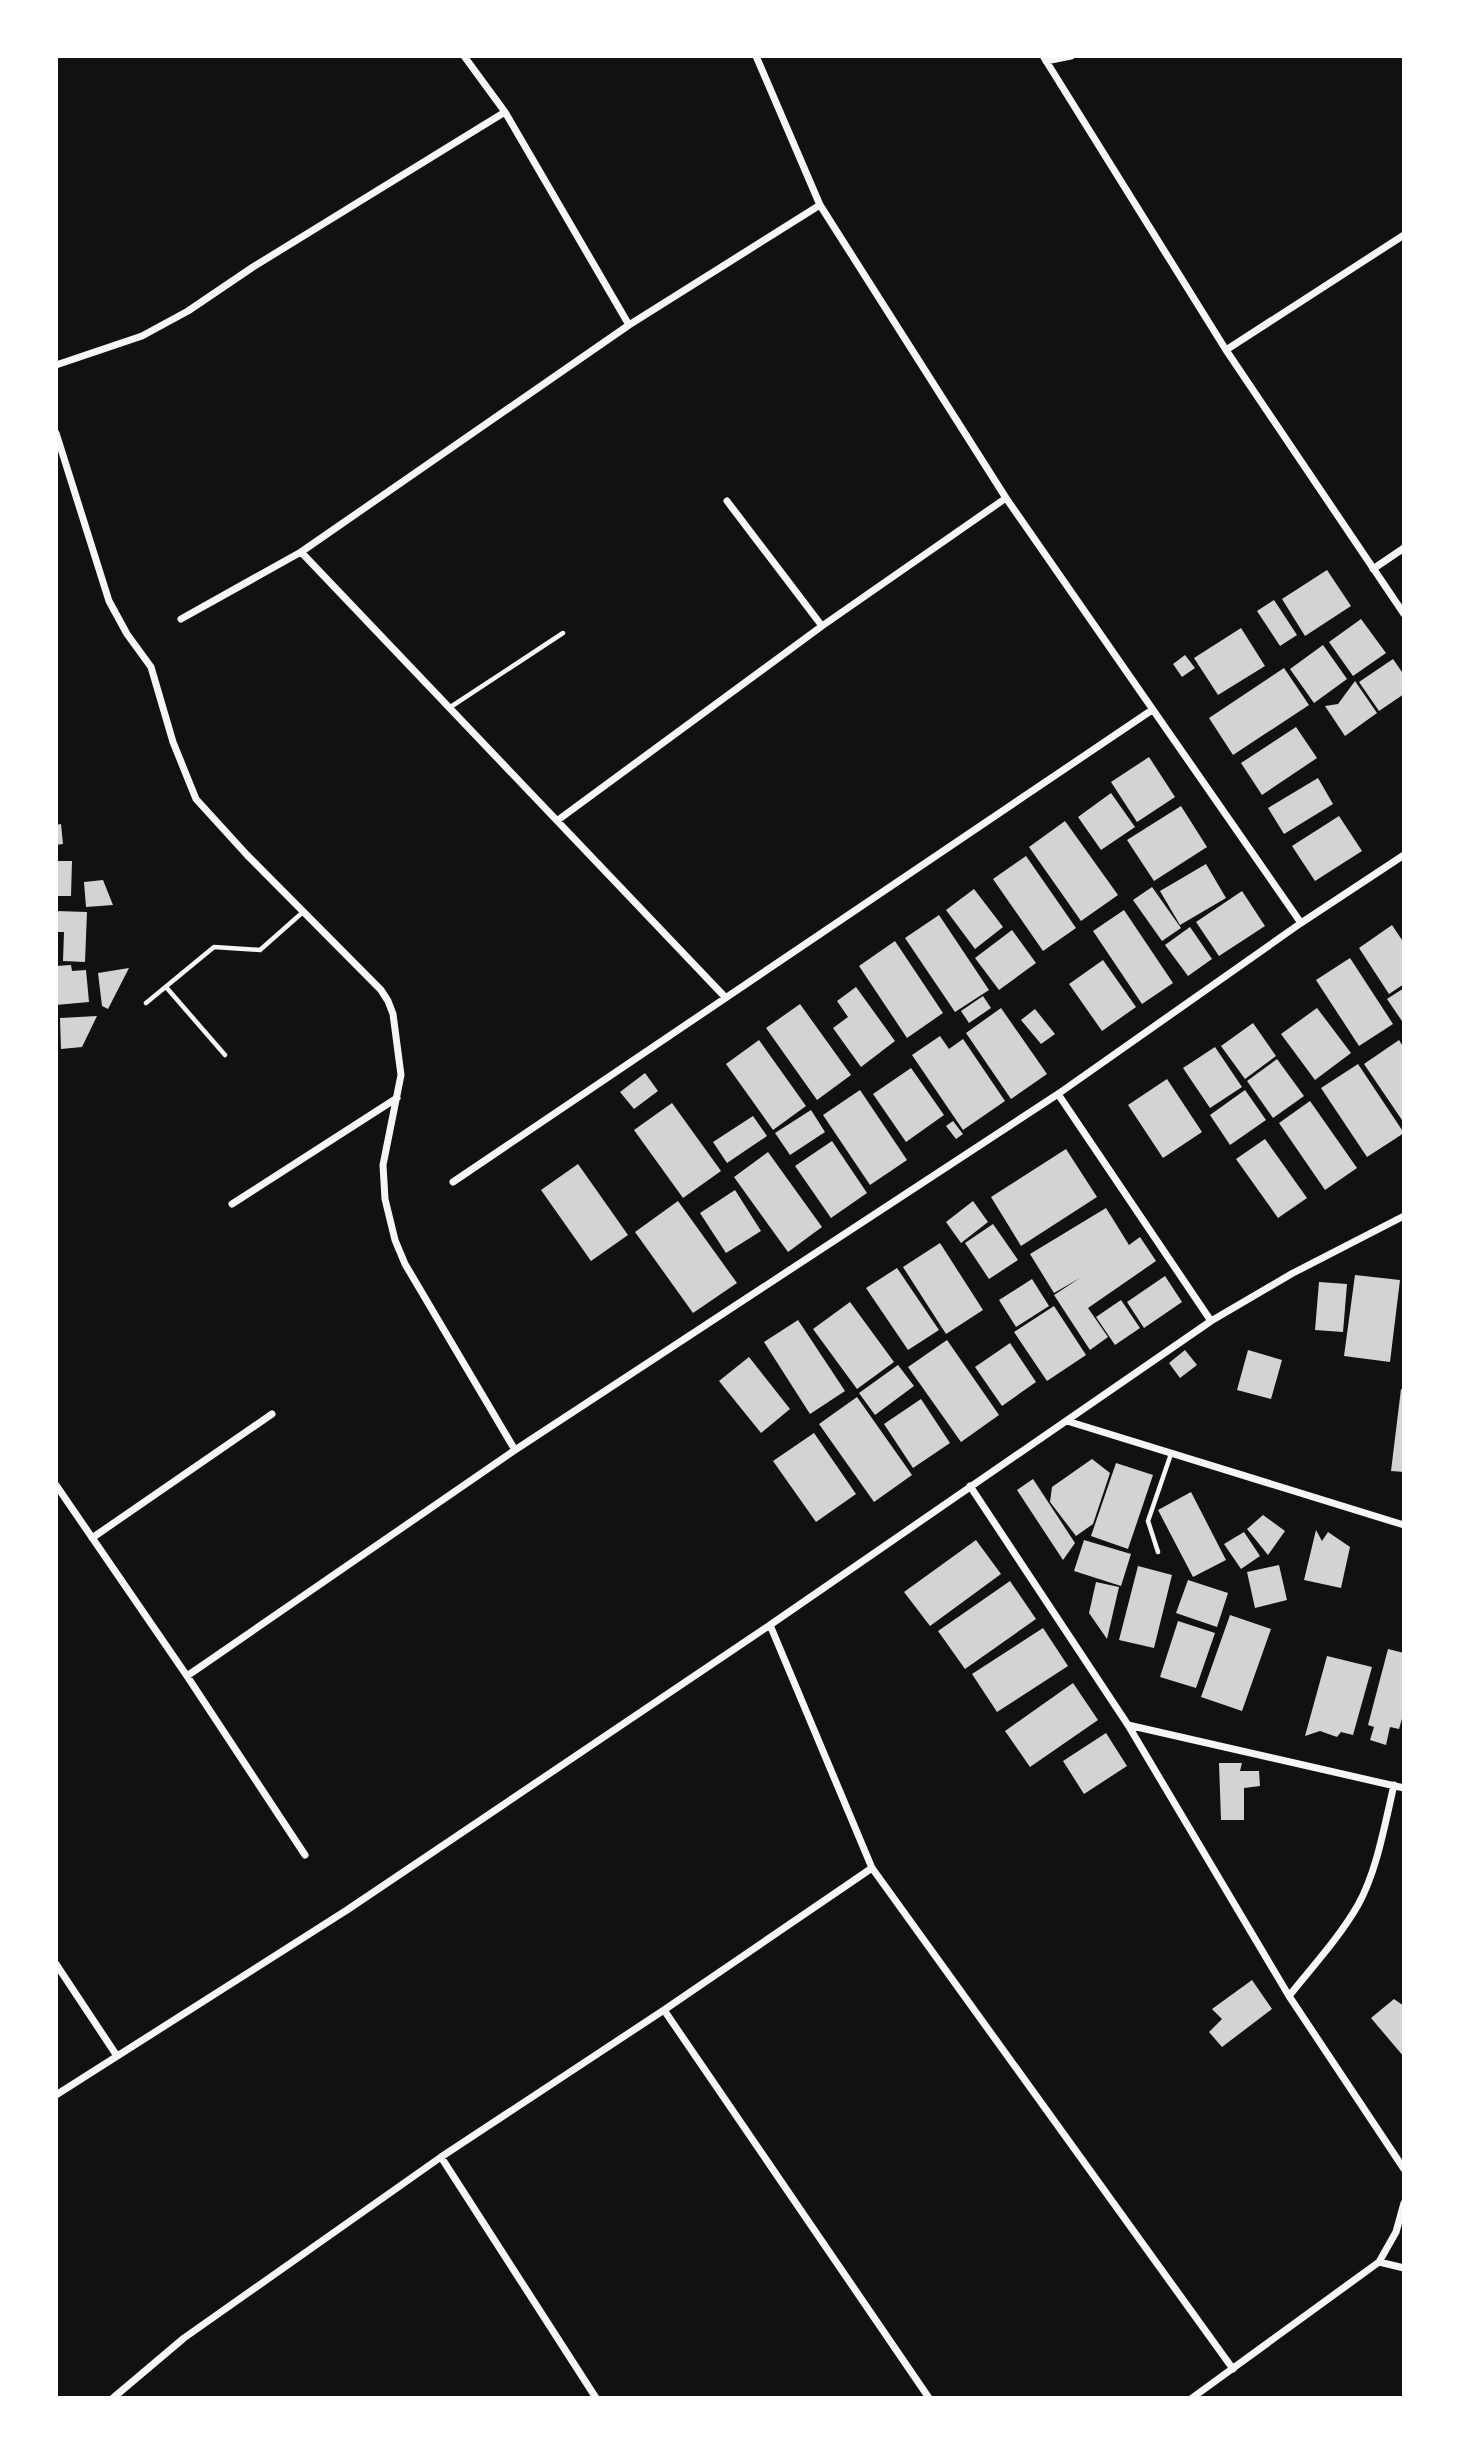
<svg xmlns="http://www.w3.org/2000/svg" width="1460" height="2454" viewBox="0 0 1460 2454" font-family="Literata,serif">
  <style>
    .building { fill: #d3d3d3 }
    .lines { fill: none; stroke-linecap: round; stroke-linejoin: round }
    .service { stroke: #f5f5f5; stroke-width: 4.5 }
    .minor { stroke: #f5f5f5; stroke-width: 7 }
  </style>
  <rect width="100%" height="100%" fill="#111"/>
  <path class="building" d="M1327,570L1351,606L1305,636L1282,599Z
    M1274,600L1297,635L1280,646L1257,611Z
    M1361,619L1386,653L1353,676L1329,642Z
    M1241,628L1265,666L1218,695L1194,658Z
    M1323,645L1347,679L1314,703L1290,669Z
    M1185,655L1195,668L1182,677L1173,664Z
    M1393,659L1404,675V694L1379,711L1359,682Z
    M1284,668L1309,705L1233,755L1209,718Z
    M1355,681L1377,713L1345,736L1325,706L1338,704Z
    M1296,727L1317,758L1262,795L1241,763Z
    M1149,757L1175,797L1137,822L1111,782Z
    M1318,778L1333,804L1284,834L1268,808Z
    M1111,793L1135,827L1101,850L1078,817Z
    M1181,806L1207,847L1154,881L1127,840Z
    M1339,816L1362,851L1315,881L1292,846Z
    M1065,821L1118,895L1081,921L1029,847Z
    M61,824L63,844L56,845V825Z
    M1026,856L1076,928L1043,951L993,879Z
    M56,861H72L71,896H56Z
    M1206,864L1226,898L1180,925L1160,891Z
    M103,880L113,905L86,907L84,882Z
    M1152,887L1181,928L1162,941L1133,900Z
    M974,889L1003,927L975,949L946,910Z
    M1242,891L1265,926L1219,956L1196,922Z
    M1124,910L1173,983L1142,1004L1093,931Z
    M56,911L87,912L85,962L63,961L64,932H58Z
    M939,915L989,990L955,1012L905,938Z
    M1392,925L1404,943V984L1389,994L1359,948Z
    M1190,927L1212,959L1188,976L1165,945Z
    M1012,930L1036,963L999,990L975,958Z
    M895,941L943,1013L907,1038L859,966Z
    M1350,958L1393,1024L1359,1046L1316,980Z
    M1103,960L1136,1007L1102,1031L1069,984Z
    M71,965L72,971L86,970L89,1002L56,1005V966Z
    M129,968L108,1009L102,1006L98,973Z
    M856,987L895,1041L861,1067L833,1028L848,1017L837,1001Z
    M1404,988V1024L1387,999Z
    M983,996L991,1008L969,1023L961,1011Z
    M800,1004L851,1075L817,1100L766,1028Z
    M1001,1008L1047,1074L1011,1099L966,1033Z
    M1317,1008L1351,1053L1315,1080L1281,1034Z
    M1035,1009L1055,1034L1041,1044L1021,1020Z
    M97,1016L82,1047L61,1049L60,1018Z
    M1253,1023L1276,1056L1245,1079L1221,1046Z
    M940,1036L949,1049L963,1039L1005,1101L963,1130L912,1055Z
    M759,1040L806,1106L773,1130L726,1064Z
    M1399,1040L1404,1048V1123L1364,1064Z
    M1215,1047L1242,1087L1210,1108L1183,1068Z
    M1277,1059L1304,1096L1273,1118L1247,1081Z
    M1358,1064L1404,1133L1367,1157L1321,1088Z
    M911,1068L944,1115L906,1142L873,1094Z
    M645,1073L658,1091L634,1109L620,1092Z
    M1167,1079L1202,1132L1163,1158L1128,1105Z
    M860,1090L907,1160L870,1185L823,1115Z
    M1245,1090L1266,1120L1230,1145L1210,1115Z
    M1310,1101L1357,1168L1325,1190L1279,1123Z
    M672,1103L721,1171L683,1198L634,1130Z
    M811,1110L825,1132L790,1155L775,1133Z
    M753,1116L767,1136L727,1163L713,1142Z
    M953,1121L963,1134L956,1139L946,1126Z
    M1265,1139L1307,1198L1278,1218L1236,1159Z
    M832,1141L867,1193L831,1218L795,1166Z
    M1066,1149L1097,1197L1021,1246L991,1197Z
    M768,1152L822,1227L788,1252L734,1177Z
    M578,1164L628,1235L591,1261L541,1190Z
    M735,1190L761,1231L726,1253L700,1213Z
    M678,1201L737,1283L693,1313L635,1232Z
    M973,1201L988,1222L961,1243L946,1222Z
    M1106,1208L1129,1245L1140,1237L1156,1261L1088,1308L1108,1337L1090,1350L1054,1295L1080,1278L1054,1293L1030,1254Z
    M993,1224L1018,1260L989,1279L965,1243Z
    M940,1243L983,1310L946,1334L903,1267Z
    M897,1268L939,1330L908,1350L866,1288Z
    M1355,1275L1400,1280L1390,1362L1344,1356Z
    M1165,1276L1182,1302L1144,1328L1127,1302Z
    M1032,1279L1049,1306L1016,1327L999,1300Z
    M1319,1282L1347,1284L1343,1332L1315,1330Z
    M1121,1300L1140,1328L1115,1345L1096,1317Z
    M850,1302L894,1362L857,1389L813,1329Z
    M1054,1306L1086,1355L1047,1381L1014,1332Z
    M798,1320L845,1391L810,1414L764,1342Z
    M947,1340L999,1415L961,1442L908,1367Z
    M1010,1343L1036,1382L1002,1406L975,1367Z
    M1185,1350L1197,1365L1180,1378L1169,1363Z
    M1248,1350L1282,1360L1271,1399L1237,1390Z
    M749,1357L790,1409L761,1433L719,1381Z
    M898,1365L914,1386L875,1415L859,1393Z
    M1401,1389H1404V1472L1391,1471Z
    M857,1397L912,1475L874,1502L819,1424Z
    M921,1399L950,1443L913,1468L884,1424Z
    M814,1433L856,1494L816,1522L773,1461Z
    M1092,1459L1110,1473L1093,1524L1076,1536L1050,1502L1052,1487Z
    M1116,1463L1153,1475L1128,1549L1091,1536Z
    M1033,1479L1075,1543L1063,1560L1017,1490Z
    M1191,1492L1226,1560L1193,1577L1158,1510Z
    M1263,1515L1285,1531L1268,1555L1247,1529Z
    M1316,1530L1322,1541L1328,1532L1350,1547L1341,1588L1304,1580Z
    M1244,1532L1260,1556L1241,1569L1224,1544Z
    M976,1540L1001,1574L930,1626L904,1592Z
    M1084,1540L1131,1554L1121,1586L1074,1571Z
    M1279,1565L1287,1600L1255,1608L1247,1572Z
    M1138,1566L1172,1575L1154,1648L1119,1640Z
    M1188,1580L1228,1593L1217,1627L1176,1613Z
    M1010,1581L1036,1619L965,1669L938,1631Z
    M1096,1582L1119,1587L1107,1639L1089,1613Z
    M1230,1615L1271,1629L1242,1711L1201,1697Z
    M1178,1621L1215,1633L1196,1688L1160,1677Z
    M1043,1628L1068,1666L997,1712L972,1674Z
    M1388,1649L1404,1653V1712L1399,1729L1390,1727L1386,1745L1370,1740L1374,1727L1368,1725Z
    M1327,1656L1372,1667L1353,1735L1341,1732L1337,1737L1320,1731L1305,1736Z
    M1073,1683L1098,1720L1030,1767L1005,1731Z
    M1106,1733L1127,1766L1084,1794L1063,1761Z
    M1219,1763H1242L1240,1771H1259L1260,1786L1244,1788V1820H1221Z
    M1252,1980L1272,2009L1222,2047L1209,2032L1222,2019L1212,2009Z
    M1394,1999L1404,2006V2057L1371,2018Z"/>
  <g class="lines">
    <path class="service" d="M449,708L563,633
      M166,987L225,1055
      M146,1003L214,947L260,950L303,912
      M1158,1552L1148,1521L1171,1454"/>
    <path class="minor" d="M464,56L505,112L629,325
      M756,56L820,205L1006,498L1301,923
      M1043,56L1226,350L1404,614
      M1046,61L1071,56
      M1226,350L1404,235
      M56,365L142,336L188,311L253,267L505,112
      M56,433L109,601L127,634L151,667L173,742L196,799L247,855L381,990L388,1001L393,1014L401,1075L383,1165L385,1199L395,1240L405,1264L515,1450
      M727,501L822,626
      M301,552L725,997
      M1373,569L1404,548
      M181,619L301,552L629,325L820,205
      M558,820L822,626L1006,498
      M1058,1094L1211,1321
      M453,1182L1152,710
      M232,1204L397,1098
      M1067,1421L1404,1525
      M56,1485L187,1676L305,1855
      M970,1486L1128,1725L1289,1996L1404,2169
      M92,1538L272,1414
      M770,1625L872,1868L1233,2369
      M187,1676L515,1450L1058,1094L1301,923L1404,855
      M1128,1725L1404,1788
      M56,1964L117,2056
      M1289,1996C1312,1967 1339,1938 1358,1905C1377,1871 1385,1823 1394,1785
      M664,2010L929,2398
      M56,2095L347,1910L770,1625L1211,1321L1293,1273L1404,1216
      M441,2157L596,2398
      M1379,2262L1404,2268
      M113,2398L184,2338L441,2157L664,2010L872,1868
      M1192,2398L1379,2262L1396,2232L1404,2203"/>
  </g>
  <rect width="1460" height="2454" fill="none" stroke="#ffffff" stroke-width="116"/>
</svg>
